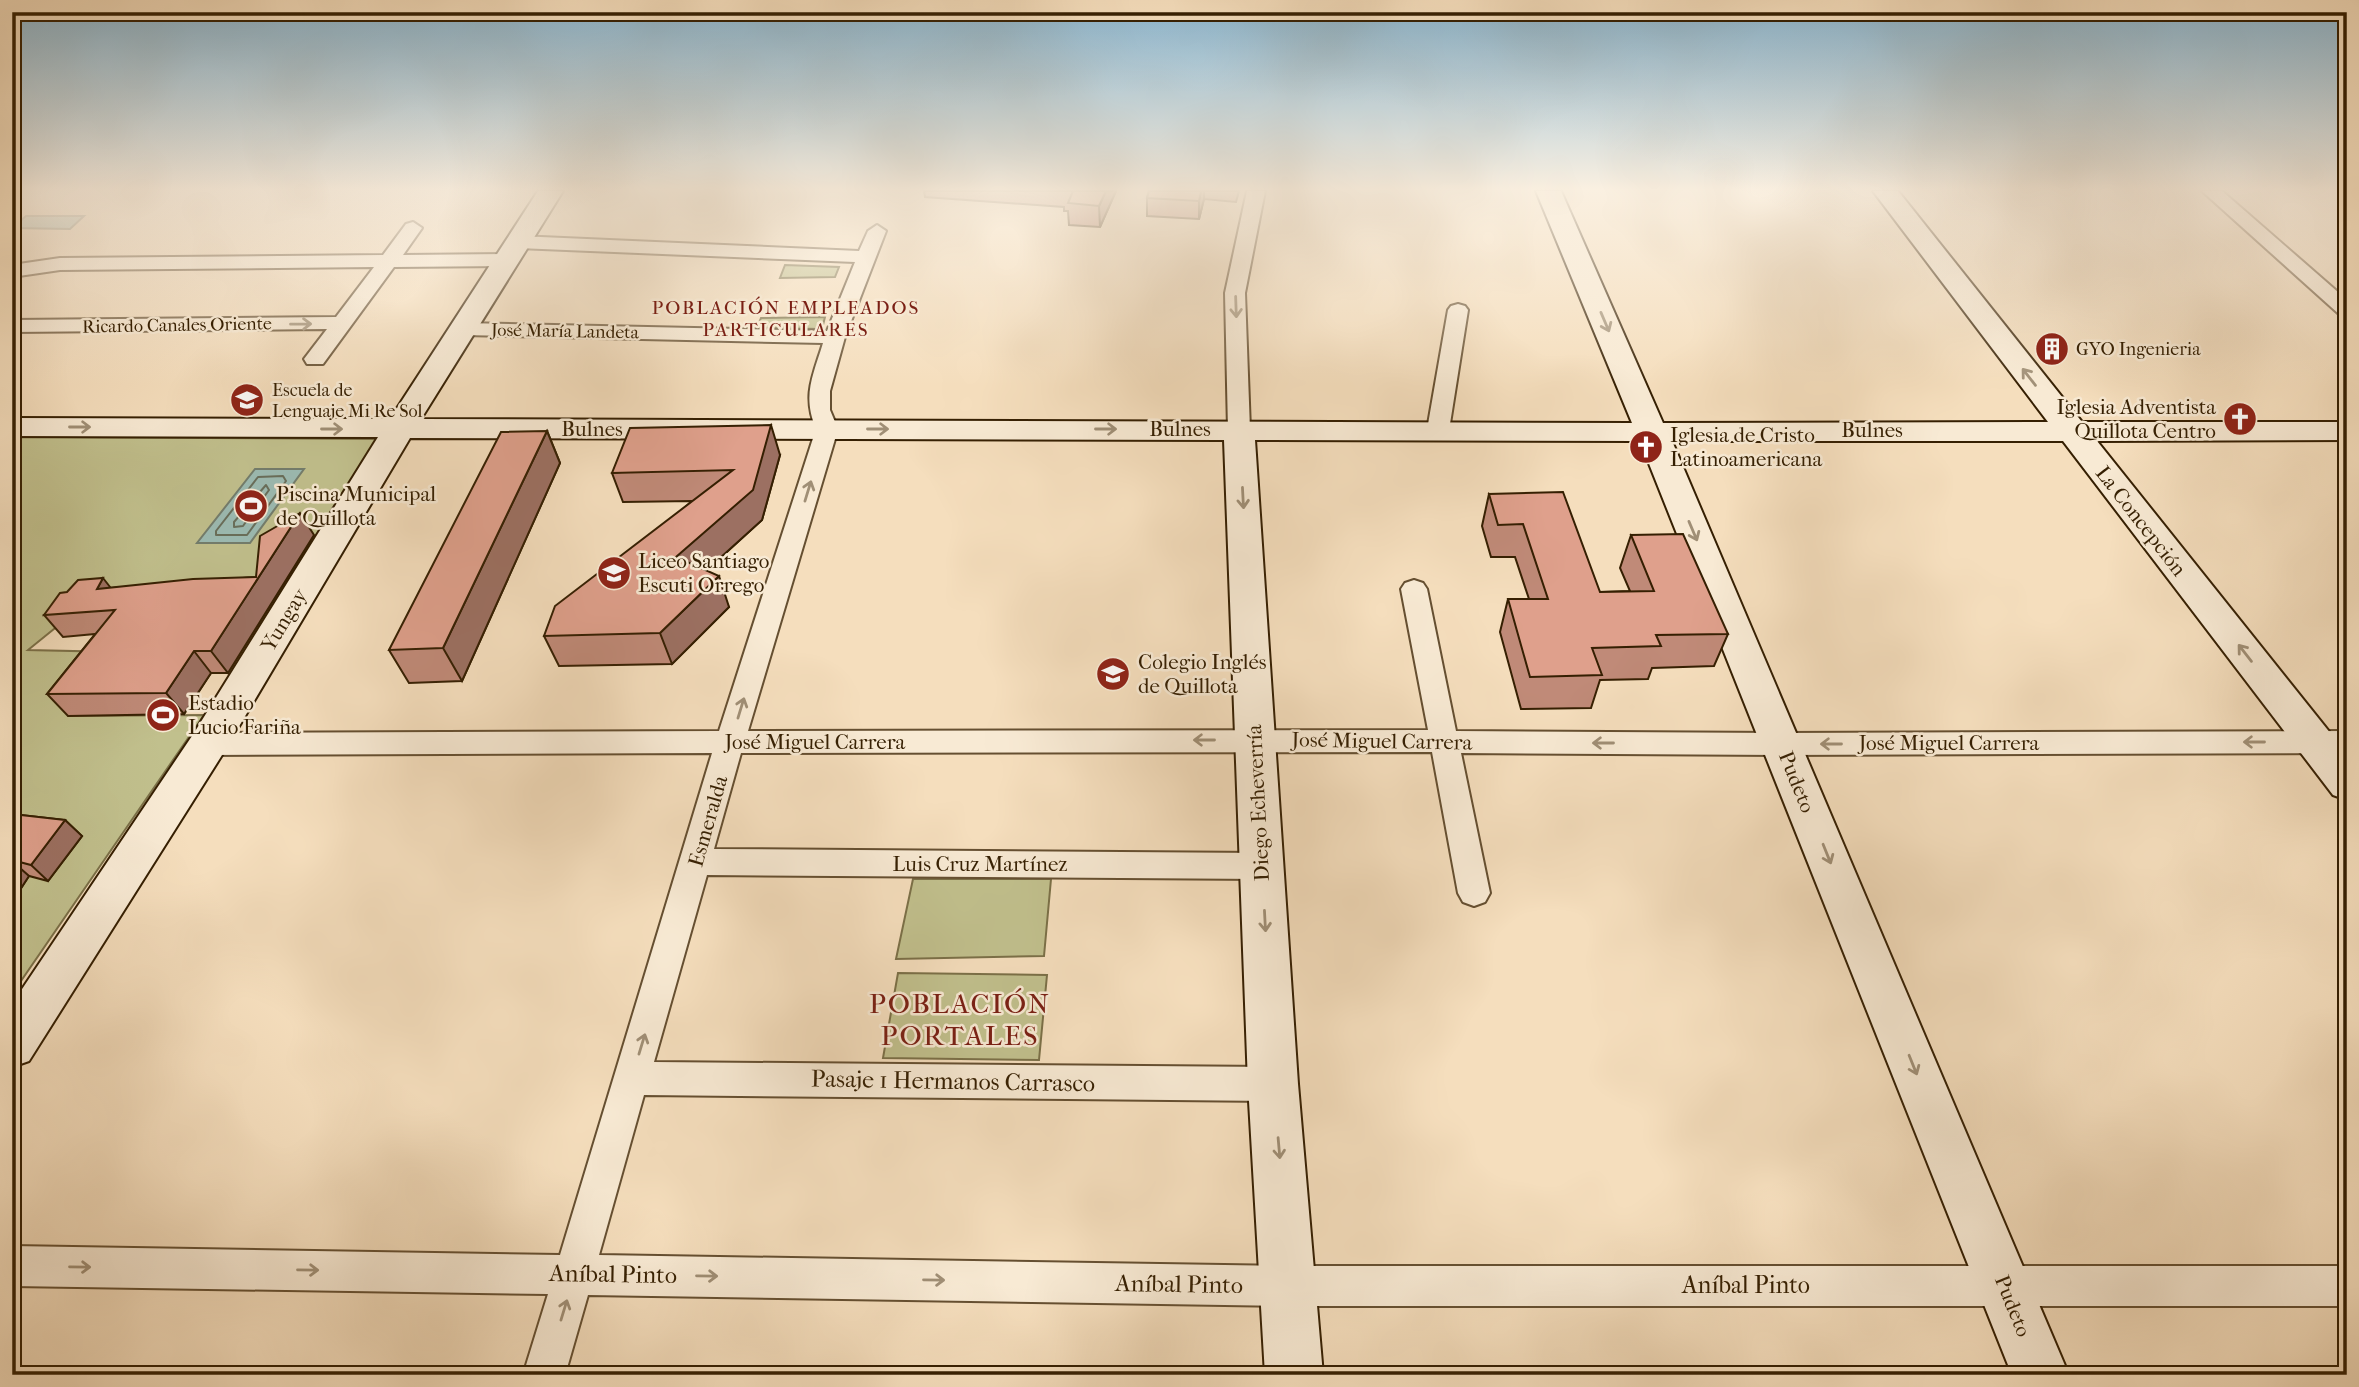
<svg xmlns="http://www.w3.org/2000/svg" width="2359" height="1387" viewBox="0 0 2359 1387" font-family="'IM FELL French Canon',serif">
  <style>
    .green { fill: #c1c08d; stroke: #7b7048; stroke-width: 2 }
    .water { fill: #9cbcb4; stroke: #737d6d; stroke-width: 2 }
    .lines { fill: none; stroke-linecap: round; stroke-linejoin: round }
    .shore { stroke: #686e5b; stroke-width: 2 }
    .street-casing { stroke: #654f31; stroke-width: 4 }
    .secondary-casing { stroke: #351f02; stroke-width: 4 }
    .street { fill: #f8ead4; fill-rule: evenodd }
    .secondary { fill: #f8ead4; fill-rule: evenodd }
    .wall { fill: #c08a78; stroke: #351f02; stroke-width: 2 }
    .shaded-wall { fill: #9c7062; stroke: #351f02; stroke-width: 2 }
    .building { fill: #dfa08c; stroke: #351f02; stroke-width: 2 }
    .oneway { stroke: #a08f76 }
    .labels { text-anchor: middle; stroke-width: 5; stroke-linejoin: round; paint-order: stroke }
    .far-street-label { font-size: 18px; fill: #351f02; stroke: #f8ead4 }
    .far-poi-label { font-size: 18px; fill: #351f02; stroke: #f8ead4; text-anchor: start }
    .far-neighbourhood-label { font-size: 19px; letter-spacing: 2px; fill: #7a1f14; stroke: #f8ead4 }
    .poi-label { font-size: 21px; fill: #351f02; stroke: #f8ead4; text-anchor: start }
    .street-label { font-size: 21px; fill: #351f02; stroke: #f8ead4 }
    .near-street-label { font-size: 24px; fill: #351f02; stroke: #f8ead4 }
    .near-neighbourhood-label { font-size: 28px; letter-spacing: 2px; fill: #7a1f14; stroke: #f8ead4 }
  </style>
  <rect width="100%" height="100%" fill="#f5debd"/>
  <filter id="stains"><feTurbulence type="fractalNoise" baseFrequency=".00286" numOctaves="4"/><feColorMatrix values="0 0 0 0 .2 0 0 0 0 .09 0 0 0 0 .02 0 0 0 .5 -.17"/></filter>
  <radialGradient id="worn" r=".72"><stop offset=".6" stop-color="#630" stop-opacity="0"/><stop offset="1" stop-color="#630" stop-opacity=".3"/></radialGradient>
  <path class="green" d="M785,265L839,267L835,277L780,278Z
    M825,317L822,329L757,328L761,318Z
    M12,437L377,439L277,599L209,601L70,616L28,650L117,652L69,716L204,715L12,994Z
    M913,879H1051L1044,956L896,959Z
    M898,973L1047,975L1039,1060L883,1058Z"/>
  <path class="water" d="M26,216H84L70,229L12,228Z
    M255,469H304L250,543H197Z"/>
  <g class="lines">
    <path class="shore" d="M283,476L286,481L247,535H216V531L258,477Z
      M266,485L269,490L243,526L234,527V522Z"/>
    <g class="street-casing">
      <path id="street" d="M1247,191H1265L1245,293L1250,430L1247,435H1231L1228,430L1225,293Z
        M2202,191H2222L2347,300V317L2340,315Z
        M413,222L422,228L403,255L506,254L516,260L506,266L394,267L323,364H307L304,359L327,329L12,332V320L336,317L374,267L60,270L12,277V265L60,258L383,255L406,224Z
        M877,225L886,231L845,337L830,391V410L838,429L748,731L1428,730L1401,589L1405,583L1414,580L1423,583L1427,589L1456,731L1782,733L2347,731V753L1782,755L1461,753L1490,893L1485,902L1474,906L1463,902L1458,893L1432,752L741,753L714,849L1262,853L1273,857L1278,866L1273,875L1262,879L707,875L654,1062L1273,1067L1286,1072L1291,1084L1286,1096L1273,1101L644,1095L599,1255L1289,1266H2347V1306H1289L588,1295L565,1375H523L548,1294L12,1286V1246L560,1255L712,753L208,755L198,752L193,744L198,736L208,733L719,731L816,429C802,395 813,376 823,343L463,335L456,333L453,329L456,325L463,323L827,331L855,262L518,248L508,242L518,236L859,251L868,231Z
        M1458,304L1465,306L1468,310L1449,430L1446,435H1430L1427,430L1448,310L1451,306Z"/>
    </g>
    <g class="secondary-casing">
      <path id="secondary" d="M538,191H563L421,419L1632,423L1536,191H1561L1663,423L2048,422L1873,191H1898L2082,422H2347V440L2097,441L2347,754V800L2333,795L2063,441H1672L2069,1375H2012L1640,441L1255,440L1298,1084L1323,1375H1265L1248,1084L1224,440L410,438L222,755L29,1061L12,1067V1004L194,733L378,437L12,436V418L390,419Z"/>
    </g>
    <use href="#street" class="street"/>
    <use href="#secondary" class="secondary"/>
  </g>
  <path class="wall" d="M924,191H1116L1100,227L1069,225L1068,211H1064V207L925,197Z
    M1149,191H1239L1236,202L1204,199L1199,219L1147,216V198Z
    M547,431L560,463L462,681L409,683L389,650Z
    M780,455L762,520L706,571L729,607L672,664L559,666L544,636L692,501L623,502L612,473Z
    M1489,494L1600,592L1630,591L1620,568L1631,535L1728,634L1714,666L1652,668L1648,679L1600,680L1591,708L1521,709L1500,632L1508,599H1529L1515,557H1491L1482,526Z
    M314,535L228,673H211L184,714L68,716L47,694L95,634L63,637L44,615L111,588L256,577Z
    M12,814L65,820L82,836L48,881L29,876L16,896L12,894Z"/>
  <path class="shaded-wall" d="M1106,191H1116L1100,227L1099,206Z
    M1201,191H1204V199L1199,219V201Z
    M771,425L780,455L762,520L688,587L676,557Z
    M547,431L560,463L462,681L443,648Z
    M300,513L314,535L228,673L211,651Z
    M719,576L729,607L672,664L660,633Z
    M103,578L121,601L97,589Z
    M194,651L211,673L184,714L166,693Z
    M65,820L82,836L48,881L31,865Z
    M12,861L29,876L16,896L12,892Z"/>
  <path class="building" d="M1073,191H1106L1099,206L1068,203Z
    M1149,191H1201L1199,201L1147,198Z
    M771,425L753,490L676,557L719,576L660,633L544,636L555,606L733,470L612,473L630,428Z
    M547,431L443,648L389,650L501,432Z
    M1563,492L1600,592L1654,591L1631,535L1683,534L1728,634L1656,635L1661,646L1592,648L1602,675L1530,677L1508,599H1548L1523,524L1498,525L1489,494Z
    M300,513L211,651H194L166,693L47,694L115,610L44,615L60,593L67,592L78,580L103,578L97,589L193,579L256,577L260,536Z
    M12,814L65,820L31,865L12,860Z"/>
  <defs><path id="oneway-shaft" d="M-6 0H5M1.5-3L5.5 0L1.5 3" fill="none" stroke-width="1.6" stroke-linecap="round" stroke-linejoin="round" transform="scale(1.75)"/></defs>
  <g class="oneway">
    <use href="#oneway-shaft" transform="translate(1236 307) rotate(88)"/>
    <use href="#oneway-shaft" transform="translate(1605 322) rotate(67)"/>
    <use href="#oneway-shaft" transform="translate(301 324) rotate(-1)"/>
    <use href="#oneway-shaft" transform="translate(2029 377) rotate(-128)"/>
    <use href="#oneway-shaft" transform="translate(80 427)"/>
    <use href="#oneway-shaft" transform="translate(332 429)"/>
    <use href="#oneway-shaft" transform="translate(878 429)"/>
    <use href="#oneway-shaft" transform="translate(1106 429)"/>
    <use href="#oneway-shaft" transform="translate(808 491) rotate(-73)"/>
    <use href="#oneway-shaft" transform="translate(1243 498) rotate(87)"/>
    <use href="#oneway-shaft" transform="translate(1693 531) rotate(67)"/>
    <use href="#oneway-shaft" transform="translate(2245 653) rotate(-128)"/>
    <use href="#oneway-shaft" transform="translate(741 708) rotate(-73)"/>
    <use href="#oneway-shaft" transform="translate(1204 740) rotate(180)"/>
    <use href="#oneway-shaft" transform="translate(2254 742) rotate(180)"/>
    <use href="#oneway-shaft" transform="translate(1603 743) rotate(-180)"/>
    <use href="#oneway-shaft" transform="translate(1831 744) rotate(180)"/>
    <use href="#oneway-shaft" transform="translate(1827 854) rotate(68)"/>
    <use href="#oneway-shaft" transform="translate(1265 921) rotate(87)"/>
    <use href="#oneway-shaft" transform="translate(642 1044) rotate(-73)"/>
    <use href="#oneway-shaft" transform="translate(1913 1065) rotate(68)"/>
    <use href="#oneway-shaft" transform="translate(1279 1148) rotate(85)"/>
    <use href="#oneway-shaft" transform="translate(80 1267) rotate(1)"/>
    <use href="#oneway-shaft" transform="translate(308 1270) rotate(1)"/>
    <use href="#oneway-shaft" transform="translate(707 1276) rotate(1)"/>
    <use href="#oneway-shaft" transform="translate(934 1280) rotate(1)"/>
    <use href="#oneway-shaft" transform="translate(564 1310) rotate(-73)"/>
  </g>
  <linearGradient id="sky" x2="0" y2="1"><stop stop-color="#89b7d3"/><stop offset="0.49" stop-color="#faf0e1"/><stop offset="1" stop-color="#faf0e1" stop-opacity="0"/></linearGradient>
  <rect width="2359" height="386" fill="url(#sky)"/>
  <defs>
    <g id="building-disc" transform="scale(1.75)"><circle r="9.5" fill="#8f2418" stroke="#f8ead4"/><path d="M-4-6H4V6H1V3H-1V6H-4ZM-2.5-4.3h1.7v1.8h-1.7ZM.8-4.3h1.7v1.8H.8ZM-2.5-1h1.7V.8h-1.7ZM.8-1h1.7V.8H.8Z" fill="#fff"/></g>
    <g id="school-disc" transform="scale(1.75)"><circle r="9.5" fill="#8f2418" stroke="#f8ead4"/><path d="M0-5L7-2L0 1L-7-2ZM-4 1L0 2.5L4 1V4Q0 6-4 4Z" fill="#fff"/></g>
    <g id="church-disc" transform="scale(1.75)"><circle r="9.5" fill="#8f2418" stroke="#f8ead4"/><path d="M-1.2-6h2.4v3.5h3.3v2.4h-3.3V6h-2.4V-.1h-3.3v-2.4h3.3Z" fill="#fff"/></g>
    <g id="stadium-disc" transform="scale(1.75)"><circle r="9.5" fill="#8f2418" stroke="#f8ead4"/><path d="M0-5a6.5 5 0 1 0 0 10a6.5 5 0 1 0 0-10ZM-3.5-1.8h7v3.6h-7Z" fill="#fff"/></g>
  </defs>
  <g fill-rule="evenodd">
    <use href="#building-disc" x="2052" y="349"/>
    <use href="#school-disc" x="247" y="400"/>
    <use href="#church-disc" x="2240" y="419"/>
    <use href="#church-disc" x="1646" y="447"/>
    <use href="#stadium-disc" x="251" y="506"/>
    <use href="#school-disc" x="614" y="573"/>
    <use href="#school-disc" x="1113" y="674"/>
    <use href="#stadium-disc" x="163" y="715"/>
  </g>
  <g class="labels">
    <g class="far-street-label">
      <text transform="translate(177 325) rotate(-1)" y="6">Ricardo Canales Oriente</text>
      <text transform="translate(565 331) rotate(1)" y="6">José María Landeta</text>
    </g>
    <g class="far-poi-label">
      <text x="2076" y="355">GYO Ingenieria</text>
      <text x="272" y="396">Escuela de<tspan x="272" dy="21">Lenguaje Mi Re Sol</tspan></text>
    </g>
    <g class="far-neighbourhood-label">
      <text x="786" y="314">POBLACIÓN EMPLEADOS<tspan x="786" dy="22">PARTICULARES</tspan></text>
    </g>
    <g class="poi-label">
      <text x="2216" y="414" text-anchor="end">Iglesia Adventista<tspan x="2216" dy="24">Quillota Centro</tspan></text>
      <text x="1670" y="442">Iglesia de Cristo<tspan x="1670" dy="24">Latinoamericana</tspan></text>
      <text x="276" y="501">Piscina Municipal<tspan x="276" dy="24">de Quillota</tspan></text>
      <text x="638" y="568">Liceo Santiago<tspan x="638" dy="24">Escuti Orrego</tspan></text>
      <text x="1138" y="669">Colegio Inglés<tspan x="1138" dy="24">de Quillota</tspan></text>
      <text x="188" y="710">Estadio<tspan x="188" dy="24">Lucio Fariña</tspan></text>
    </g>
    <g class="street-label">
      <text x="592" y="436">Bulnes</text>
      <text x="1180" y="436">Bulnes</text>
      <text x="1872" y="437">Bulnes</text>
      <text transform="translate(2141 521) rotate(52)" y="7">La Concepción</text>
      <text transform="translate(284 620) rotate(-59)" y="7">Yungay</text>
      <text transform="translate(1382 741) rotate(1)" y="7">José Miguel Carrera</text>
      <text x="815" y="749">José Miguel Carrera</text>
      <text x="1949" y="750">José Miguel Carrera</text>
      <text transform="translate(1797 782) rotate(68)" y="7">Pudeto</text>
      <text transform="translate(1258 803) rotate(-93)" y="7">Diego Echeverría</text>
      <text transform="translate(708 821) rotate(-74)" y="7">Esmeralda</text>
      <text x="980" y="871">Luis Cruz Martínez</text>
      <text transform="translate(2013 1306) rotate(68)" y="7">Pudeto</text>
    </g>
    <g class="near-street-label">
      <text transform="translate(953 1081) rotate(1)" y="8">Pasaje 1 Hermanos Carrasco</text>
      <text transform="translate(613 1274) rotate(1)" y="8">Aníbal Pinto</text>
      <text transform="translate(1179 1284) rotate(1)" y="8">Aníbal Pinto</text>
      <text x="1746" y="1293">Aníbal Pinto</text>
    </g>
    <g class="near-neighbourhood-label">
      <text x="960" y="1013">POBLACIÓN<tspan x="960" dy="32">PORTALES</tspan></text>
    </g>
  </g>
  <rect width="2359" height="1387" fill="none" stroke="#f5debd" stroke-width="42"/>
  <rect x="14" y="14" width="2331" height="1359" fill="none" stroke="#351f02" stroke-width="3.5"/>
  <rect x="21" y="21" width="2317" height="1345" fill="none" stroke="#351f02" stroke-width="2"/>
  <rect width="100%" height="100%" filter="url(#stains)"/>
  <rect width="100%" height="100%" fill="url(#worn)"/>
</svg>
